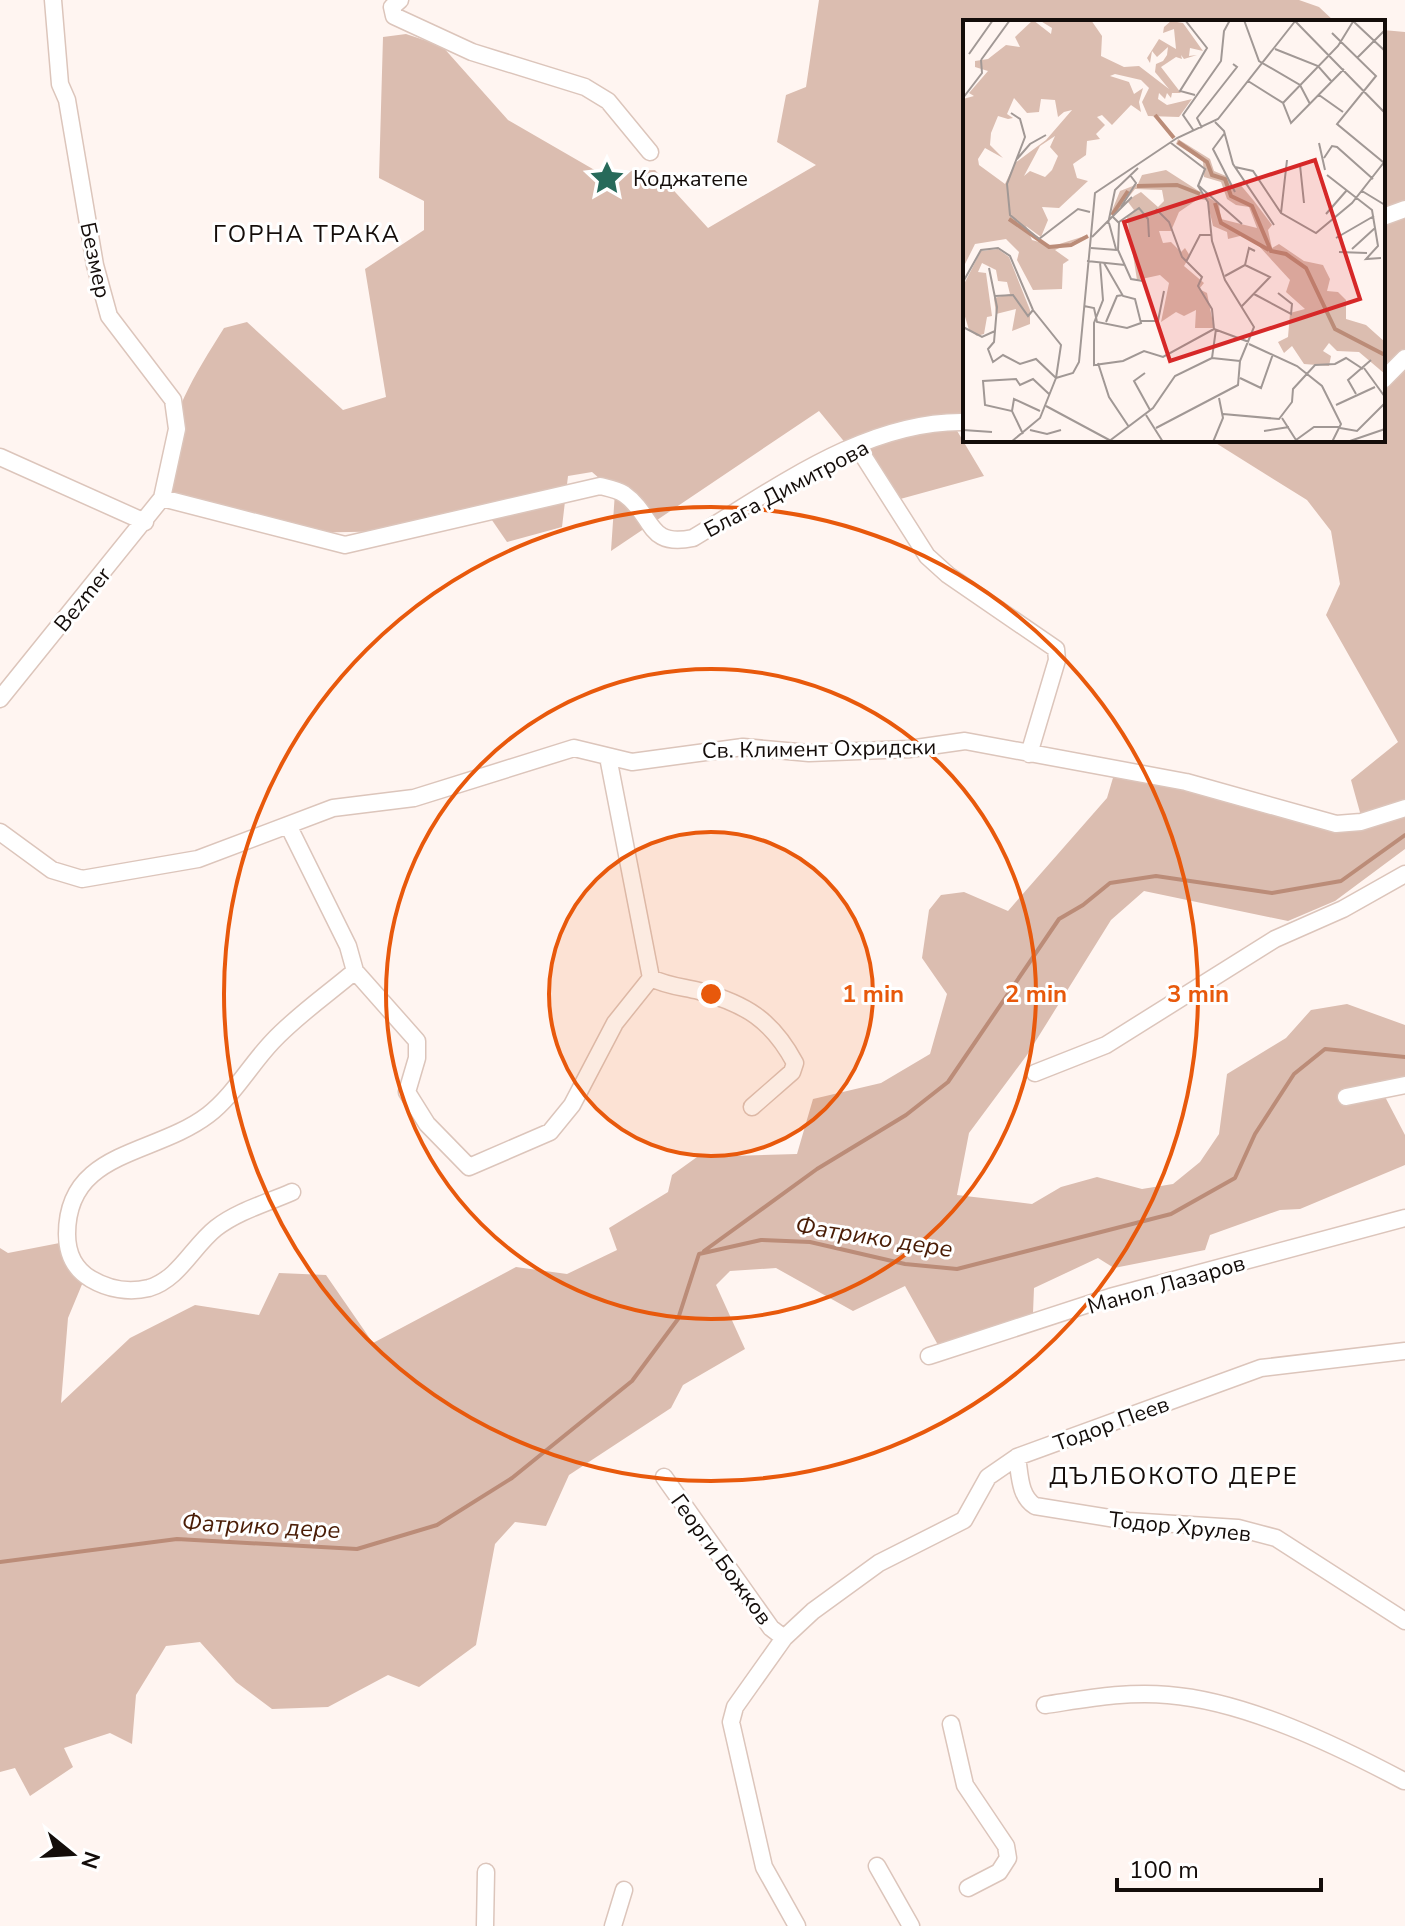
<svg xmlns="http://www.w3.org/2000/svg" width="1405" height="1926" viewBox="0 0 1405 1926" font-family="'Nunito Sans',sans-serif">
  <style>
    .green { fill: #dbbdb0 }
    .lines { fill: none; stroke-linecap: round; stroke-linejoin: round }
    .stream { stroke: #bb8c78; stroke-width: 4 }
    .minor-casing { stroke: #dcc5bb; stroke-width: 19 }
    .minor { stroke: #fff; stroke-width: 16 }
    .ring { fill: none; stroke: #e8590c; stroke-width: 4 }
    .labels { text-anchor: middle; stroke-width: 6; stroke-linejoin: round; paint-order: stroke }
    .poi-label { font-size: 22px; fill: #140d0a; stroke: #fff; text-anchor: start }
    .street-label { font-size: 22px; fill: #140d0a; stroke: #fff }
    .neighbourhood-label { font-size: 24px; letter-spacing: 2px; fill: #140d0a; stroke: #fff }
    .water-label { font-size: 24px; font-style: italic; fill: #4a1d06; stroke: #fff }
    .inset-river { fill: none; stroke: #bb8c78; stroke-width: 4 }
    .inset-road { fill: none; stroke: #a19895; stroke-width: 2 }
    .view { fill: #d62828; fill-opacity: 0.15; stroke: #d62828; stroke-width: 4 }
    .inset-edge { fill: none; stroke: #140d0a; stroke-width: 4 }
    .centre { fill: #e8590c; stroke: #fff; stroke-width: 4 }
    .ring-label { font-size: 24px; text-anchor: middle; font-weight: bold; fill: #e8590c; stroke: #fff; stroke-width: 6; stroke-linejoin: round; paint-order: stroke }
  </style>
  <rect width="100%" height="100%" fill="#fff5f1"/>
  <path class="green" d="M819,0H1299L1319,7L1335,22H965V420L953,424L984,476L893,501L819,411L611,551L615,492L592,472L568,476L562,527L507,542L485,510L403,531L295,533L170,503C156,434 189,384 224,328L247,322L343,410L386,397L365,269L424,230V201L379,178L383,37L406,34L442,46L508,120L598,172L655,170L708,228L816,165L777,142L786,95L806,87Z
    M1383,30L1405,32V802L1361,816L1351,780L1398,742L1326,615L1340,584L1331,531L1307,500L1211,440H1383Z
    M1115,771L1336,824L1405,808V849L1335,901L1288,921L1144,891L1111,920L1027,1055L969,1133L957,1195L1032,1204L1061,1187L1097,1177L1142,1189L1173,1184L1200,1162L1219,1134L1227,1074L1286,1038L1311,1010L1347,1004L1405,1025V1086L1382,1091L1405,1135V1165L1300,1209L1280,1210L1210,1235L1205,1250L1114,1268L1098,1258L1034,1288L1033,1313L938,1345L905,1286L853,1311L776,1268L730,1271L716,1285L745,1349L683,1385L671,1408L569,1475L546,1526L515,1522L495,1544L476,1645L419,1687L388,1675L328,1707L272,1709L236,1682L200,1642L166,1646L136,1695L132,1744L110,1733L64,1748L73,1767L30,1796L15,1768L0,1772V1248L8,1253L75,1240L83,1282L68,1318L61,1403L130,1338L195,1305L259,1315L279,1273L326,1275L373,1343L516,1267L567,1274L617,1250L609,1228L668,1192L672,1175L697,1157L797,1154L813,1099L881,1083L930,1054L947,994L922,958L929,910L941,895L964,892L1008,911L1107,798Z"/>
  <g class="lines">
    <path class="stream" d="M704,1251L817,1169L906,1115L948,1082L1059,919L1083,905L1110,883L1156,876L1272,893L1341,881L1405,835
      M0,1562L177,1539L357,1549L437,1525L512,1478L632,1381L678,1319L699,1254L761,1240L810,1242L905,1264L957,1269L1171,1214L1235,1178L1255,1134L1294,1074L1325,1049L1405,1057"/>
    <g class="minor-casing">
      <path id="minor" d="M400,0L392,7L394,16L472,52L585,87L608,101L650,152
        M1383,217L1405,209
        M1383,380L1405,358
        M857,446L927,556L948,575L1056,649L1057,660L1029,754
        M0,457L145,522
        M162,498L345,545L600,486C608,488 618,490 624,494C655,516 646,548 693,538C775,489 866,420 965,422
        M0,699L162,498L177,429L173,400L109,316L95,265L67,100L60,84L53,0
        M608,757L651,978C667,986 683,987 699,991C746,1004 772,1020 795,1063L792,1072L752,1107
        M288,825L348,946L355,971L417,1041V1058L407,1092L427,1124L469,1167L550,1132L572,1105L615,1023L651,978
        M0,832L52,870L82,879L198,859L333,808L414,798L574,748L632,762L743,747L809,753L909,749L965,741L1186,782L1336,824L1361,822L1405,808
        M1035,1073L1106,1045L1275,939L1343,909L1405,874
        M1346,1097L1405,1085
        M292,1192C267,1203 238,1211 216,1228C193,1246 179,1279 149,1288C129,1293 108,1289 91,1279C74,1269 67,1254 67,1234C67,1150 154,1156 208,1115C233,1096 251,1064 272,1042C296,1016 328,994 355,971
        M929,1356L1110,1297L1405,1218
        M1017,1457C1020,1474 1019,1496 1035,1506L1128,1521L1238,1528L1276,1538L1405,1621
        M664,1477L771,1628L784,1638
        M1045,1705C1086,1699 1126,1691 1168,1695C1245,1701 1336,1745 1404,1781
        M951,1724L965,1785L1006,1846L1008,1858L999,1872L968,1888
        M877,1866L911,1926
        M485,1926L486,1872
        M613,1926L624,1890
        M797,1926L764,1867L731,1722L735,1707L784,1638L813,1611L879,1563L964,1520L988,1477L1017,1457L1261,1368L1405,1351"/>
    </g>
    <use href="#minor" class="minor"/>
  </g>
  <circle cx="711" cy="994" r="162" fill="#e8590c" fill-opacity=".12"/>
  <g class="ring">
    <circle cx="711" cy="994" r="162"/>
    <circle cx="711" cy="994" r="325"/>
    <circle cx="711" cy="994" r="487"/>
  </g>
  <defs>
    <g id="sight-bare" transform="scale(2.76)"><path d="M0-6L1.8-2.2L6-1.7L2.9 1.2L3.7 5.4L0 3.3L-3.7 5.4L-2.9 1.2L-6-1.7L-1.8-2.2Z" fill="#276a5a" stroke="#fff" stroke-width="2.5" paint-order="stroke"/></g>
  </defs>
  <g fill-rule="evenodd">
    <use href="#sight-bare" x="607" y="178"/>
  </g>
  <g class="labels">
    <g class="poi-label">
      <text x="633" y="186">Коджатепе</text>
    </g>
    <g class="street-label">
      <text transform="translate(96 260) rotate(78)" y="8">Безмер</text>
      <text transform="translate(786 488) rotate(-28)" y="8">Блага Димитрова</text>
      <text transform="translate(82 599) rotate(-51)" y="8">Bezmer</text>
      <text transform="translate(819 748) rotate(-1)" y="8">Св. Климент Охридски</text>
      <text transform="translate(1166 1284) rotate(-16)" y="8">Манол Лазаров</text>
      <text transform="translate(1111 1423) rotate(-20)" y="8">Тодор Пеев</text>
      <text transform="translate(1180 1526) rotate(6)" y="8">Тодор Хрулев</text>
      <text transform="translate(722 1559) rotate(54)" y="8">Георги Божков</text>
    </g>
    <g class="neighbourhood-label">
      <text x="307" y="242">ГОРНА ТРАКА</text>
      <text x="1174" y="1484">ДЪЛБОКОТО ДЕРЕ</text>
    </g>
    <g class="water-label">
      <text transform="translate(874 1237) rotate(9)" y="8">Фатрико дере</text>
      <text transform="translate(261 1526) rotate(3)" y="8">Фатрико дере</text>
    </g>
  </g>
  <g transform="translate(963 20)">
    <rect width="422" height="422" fill="#fff5f1"/>
    <path d="M70,0L88,14L89,8L76,0H128L139,16L138,36L161,47L176,46L206,69L192,52L193,44L200,41L204,35L205,27L194,37L189,31L187,43L184,38L196,19L213,29L211,9L200,13L201,7L208,1L220,3L240,31L227,28L226,36L234,35L221,39L218,35L219,39L213,37L198,47L218,73H209L208,78L204,73L202,79L196,73L195,79L204,85L229,79L216,97L185,96L179,82L186,68L178,60L152,54L147,56L166,62L171,74L180,68L176,82L178,92L168,85L149,105L139,95L134,97L142,105L133,114L137,119L124,121L123,135L110,144L114,158L125,161L96,188L79,187L85,200L78,217L63,206L69,220L90,226L125,215L92,230L106,240L100,244L99,269L70,270L54,240L56,232L43,219L12,224L0,248V79L11,76L6,73L25,51L12,47V41L25,39L43,25L57,27L52,17ZM51,78L64,93L76,92L78,79L92,80L95,97L101,92L109,90L83,120L52,143L42,164L16,145L15,139L22,128L40,138L27,125L28,113L35,96L45,99L50,98L44,94ZM92,116L87,127L95,136L89,150L82,157L67,151L61,156L77,126ZM215,119L247,139L251,151L263,156L270,168L276,163L291,181L309,205L305,210L309,228L316,224L341,241L360,245L367,259L364,271L375,272L383,280V299L403,305L422,322V354L396,332L374,331L366,323L360,331L368,336L366,346L341,344L329,326L321,333L315,322L325,317L327,293L342,289L323,272L327,260L295,225L281,215L265,219L264,212L250,206L244,180L235,179L216,192L208,211H196L200,223L208,222L218,232L222,228L227,236L221,246L241,263L236,269L244,273L251,308H232L233,290L221,296L213,292L198,302L206,263L197,255L174,260L164,197L171,190L165,182L171,176L178,172L195,187L201,181L199,170L172,169L153,193H148L157,171L175,164L179,155L203,150L256,184L258,199L294,208L286,187L273,185L264,179L258,162L241,157L240,141L213,124ZM35,229L46,237L67,290V304L49,311L53,289L33,294L31,278L47,274L44,262L35,261L33,250L19,243L15,252L23,253L29,296L24,297L21,314L14,316L6,310L0,290V266L18,231Z" fill="#dbbdb0" fill-rule="evenodd"/>
    <path class="inset-river" d="M192,95L211,118M215,122L244,142L249,155L262,159L268,176L289,186L308,231L323,234L343,248L372,309L422,335M174,166L214,165L237,174M252,183L258,203L306,230M149,195L165,171M46,199L86,227L108,225L125,216"/>
    <path class="inset-road" d="M222,0L244,28L217,71L232,75M281,0L296,41L337,65L347,84M332,1L422,93M390,1L422,31M369,13L413,56L374,104L420,142M312,29L355,46L369,62M6,34L30,0M394,38L422,10M18,40L47,0M285,61L320,83L328,103L381,49M356,75L380,92M0,78L19,53L18,40M320,83L375,26L391,0M48,93L57,99L62,117L44,164L47,195L76,219L115,189L127,192M252,102L261,111L270,144L311,205M239,108L234,98L274,47L270,44M231,111L220,95L258,41L261,11L267,0M261,114L250,129L272,172M356,123L362,150M361,138L369,126L374,127L410,159M54,139L67,124L83,115M337,145L341,183M272,147L290,151L318,193L353,213L389,183L422,141M364,155L409,190L415,226L403,239L418,238M236,166L279,204M399,171L422,185M158,187L173,163L167,155M193,189L206,202L219,237L239,257L235,266L249,289L251,309M318,193L324,140M363,194L384,170M150,197L156,203L155,230L168,259L180,261M156,202L176,188L185,199L186,217M146,203L153,229M145,204L152,170L175,148M129,217L169,177M373,218L411,196M128,228L154,230M389,229L412,208M376,232L404,233M124,241L162,245M137,242L140,280L131,303V345L160,341L181,331L200,337L251,309M223,242L237,215H248M26,248L34,287L31,322L25,329L30,342L40,335L57,344L73,339L93,358M262,256L282,245L286,228L292,231M0,262L18,230L35,228L47,236L70,290L98,325L93,358M291,274L328,294L329,284L315,273M32,276L50,275L65,296L70,290M121,286L131,288L134,302L164,308L178,303L172,279L160,276L141,243M279,286L307,257L282,245M178,301H195L201,271M143,302L154,276L160,275M0,307L19,317L32,311M251,309L286,322M286,324L334,346L359,366L378,404L369,422M249,338L253,309M249,338L277,341M135,343L146,377L166,407M401,348L422,377M182,353L171,361L187,390M93,358L110,353L116,342L132,173L214,118L255,99L333,0M277,358L298,368L310,334M393,374L385,360L408,340M373,385L412,367M83,386L150,422M49,391L51,379L77,391M260,394L316,399L329,382L330,369L352,345L372,344L383,338L400,349M183,395L200,422M319,398L333,420M193,408L275,365L277,341L291,307L262,260L249,221L245,182L235,166L242,149L208,123M377,408L394,411L422,383M0,410L29,412M67,410L84,414L98,410M301,411L326,407M60,414L49,391L22,385L20,361L53,359L57,365L70,359L86,374M333,420L351,407H377M48,422L77,398L93,358M145,422L190,388L212,356L249,338M250,422L260,398L256,378M384,422L422,409"/>
    <path class="view" d="M352,140L397,279L207,341L161,202Z"/>
    <rect width="422" height="422" class="inset-edge"/>
  </g>
  <circle cx="711" cy="994" r="12" class="centre"/>
  <g class="ring-label">
    <text x="873" y="1002">1 min</text>
    <text x="1036" y="1002">2 min</text>
    <text x="1198" y="1002">3 min</text>
  </g>
  <g transform="translate(72 1854) rotate(108)" stroke="#ffffff" stroke-width="6" paint-order="stroke">
  <path d="M0-6L14 30L0 20L-14 30Z" fill="#140d0a"/>
  <text y="-12" font-size="22" font-weight="bold" text-anchor="middle" fill="#140d0a">N</text>
  </g>
  <path d="M1117 1878v12h204v-12" fill="none" stroke="#140d0a" stroke-width="4"/>
  <text x="1129" y="1878" font-size="24" fill="#140d0a" stroke="#ffffff" stroke-width="6" paint-order="stroke">100 m</text>
</svg>
